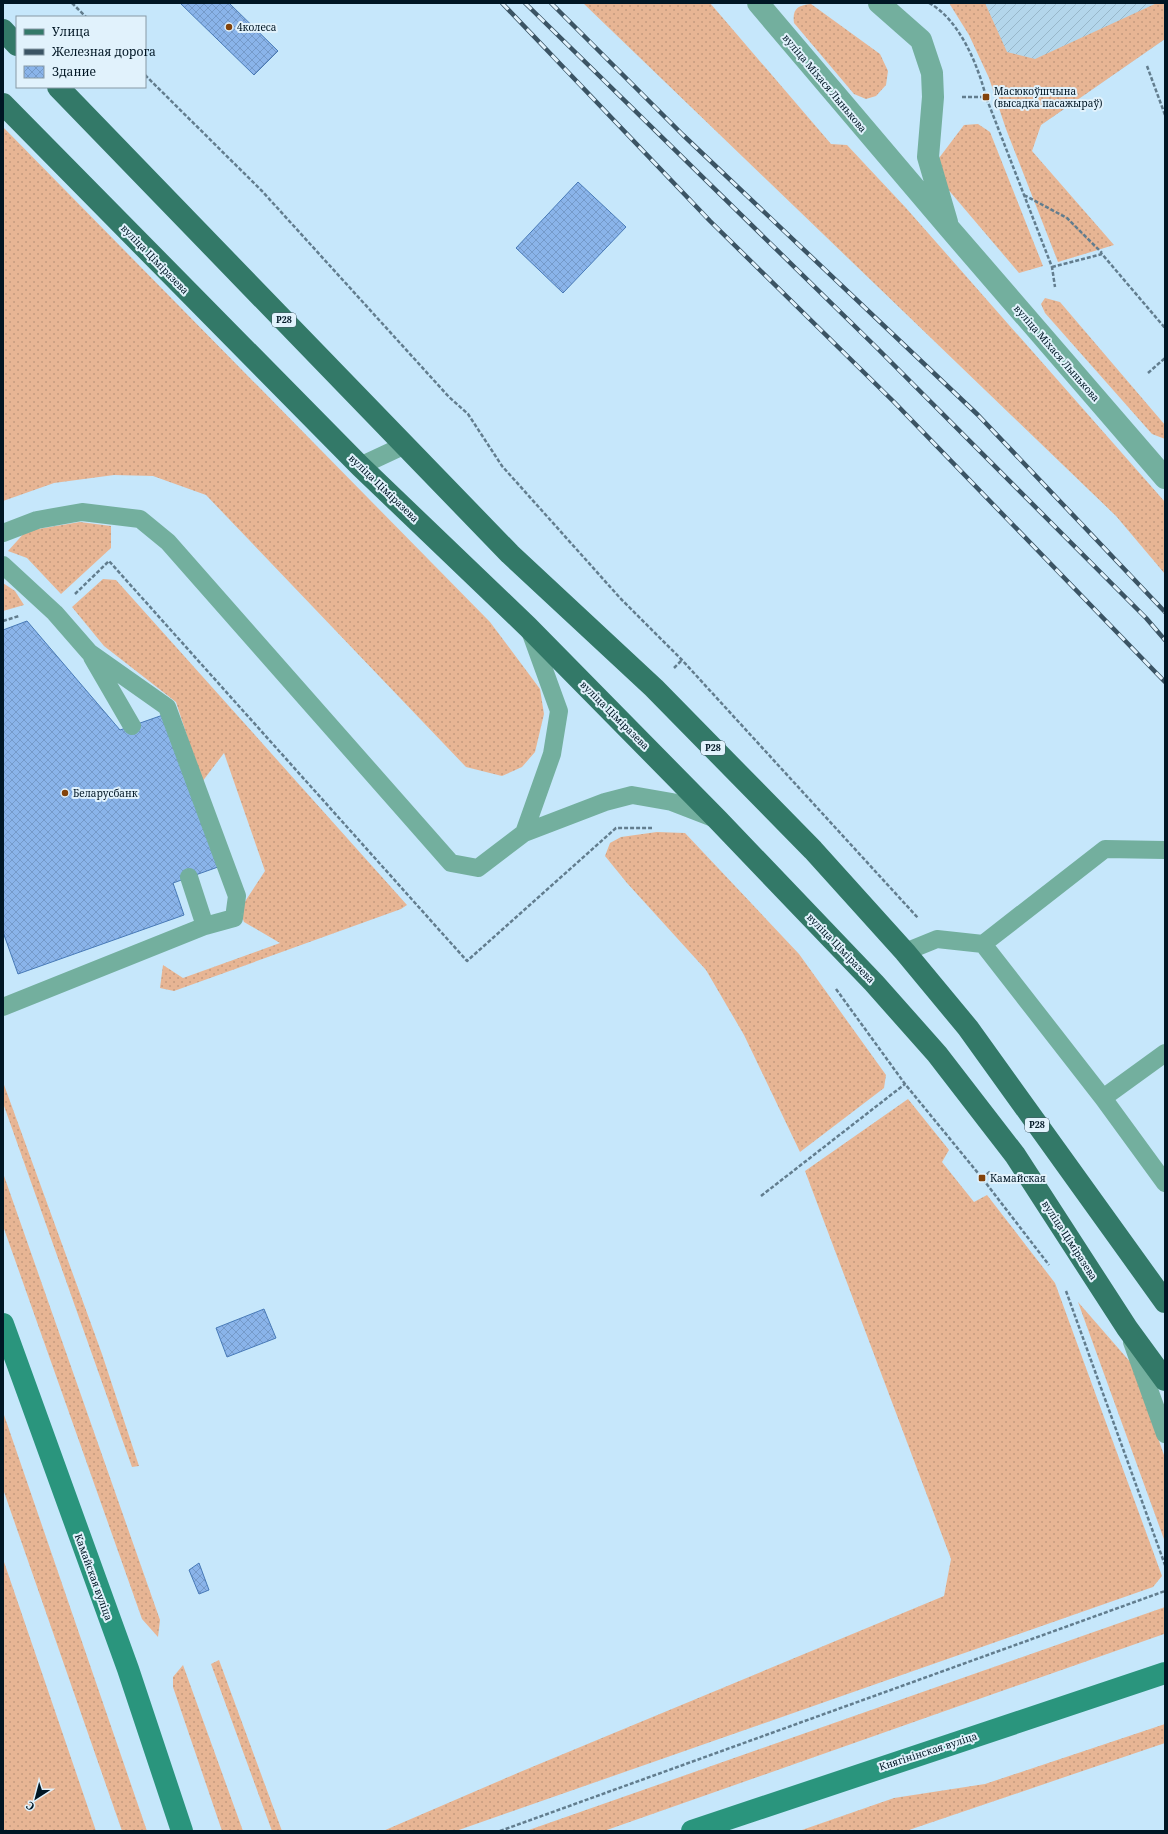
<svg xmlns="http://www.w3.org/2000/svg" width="1168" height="1834" viewBox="0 0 1168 1834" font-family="'Noto Serif',serif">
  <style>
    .industrial { fill: url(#industrial-furrows) }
    .grass { fill: url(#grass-dots) }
    .building { fill: url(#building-cross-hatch); stroke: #487ab7 }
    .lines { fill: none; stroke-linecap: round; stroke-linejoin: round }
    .path { stroke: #627d8e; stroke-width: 2.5; stroke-dasharray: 4 2; stroke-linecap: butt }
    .lane { stroke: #73af9e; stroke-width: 18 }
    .street { stroke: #73af9e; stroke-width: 22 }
    .secondary { stroke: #2a957d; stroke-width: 22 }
    .primary { stroke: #337968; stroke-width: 22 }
    .rail-casing { stroke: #3b5464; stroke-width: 4.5 }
    .rail { stroke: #e1f2fc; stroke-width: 3; stroke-dasharray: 9; stroke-linecap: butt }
    .poi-dot { fill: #83430b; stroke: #e1f2fc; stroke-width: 1.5 }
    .labels { text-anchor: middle; stroke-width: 4; stroke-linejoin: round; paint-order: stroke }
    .shield { fill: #e1f2fc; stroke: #445865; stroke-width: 1 }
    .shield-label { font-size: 9px; font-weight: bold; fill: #001624 }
    .poi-label { font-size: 10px; fill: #001624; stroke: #e1f2fc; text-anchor: start }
    .street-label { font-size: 10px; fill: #001624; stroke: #e1f2fc }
  </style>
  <defs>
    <pattern id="industrial-furrows" width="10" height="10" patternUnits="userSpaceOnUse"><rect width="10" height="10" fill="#b3d6eb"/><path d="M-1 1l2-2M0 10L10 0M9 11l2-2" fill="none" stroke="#98b7c9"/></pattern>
    <pattern id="grass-dots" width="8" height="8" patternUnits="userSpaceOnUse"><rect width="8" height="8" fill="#e7b594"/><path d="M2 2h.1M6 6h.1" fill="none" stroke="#c49b7f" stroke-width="1.8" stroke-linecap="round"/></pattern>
    <pattern id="building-cross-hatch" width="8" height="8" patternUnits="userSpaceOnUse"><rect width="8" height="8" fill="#8ab4ea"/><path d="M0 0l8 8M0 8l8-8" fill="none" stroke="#759ac9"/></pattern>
  </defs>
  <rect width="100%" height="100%" fill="#c6e7fb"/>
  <path class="industrial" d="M971,3H1165V39L1041,125Z"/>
  <path class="grass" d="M583,3H710L831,144L847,145L906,208L1165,502V574L1116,516Z
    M949,3H985L1007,52L1035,59L1157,3H1165V39L1041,125L1032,151L1114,245L1058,262L1006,129L989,78L969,35Z
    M811,4L880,54L888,71L886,85L876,96L866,99L854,94L794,23C792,9 798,5 811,4Z
    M978,124L990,132L1043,266L1019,273L946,187L936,162L964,125Z
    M3,127L490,622L540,689L544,714L535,752L522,767L502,776L466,767L206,495L153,476L114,475L54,483L3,501Z
    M1045,298L1060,302L1165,425V439L1152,434L1045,313L1041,304Z
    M80,522L111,526V548L61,594L27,558L8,551L26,531Z
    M103,579L116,580L407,905L401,909L174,991L160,988L163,965L183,978L280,943L244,922L240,911L246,900L265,871L224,753L202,782L176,702L104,646L72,607Z
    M3,583L15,591L24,605L3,611Z
    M657,832L685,833L799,954L886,1075L884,1088L800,1152L744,1035L706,970L627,883L605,856L610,843L621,837Z
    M3,1082L102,1354L139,1466L132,1467L3,1103Z
    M908,1099L949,1150L942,1162L974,1202L987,1195L1055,1283L1162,1576L1153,1587L456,1831H383L520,1772L944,1596L951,1559L805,1171Z
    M3,1173L160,1620L158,1637L142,1619L3,1226Z
    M1078,1302L1132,1364L1165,1458V1542Z
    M3,1412L147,1831H122L3,1489Z
    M3,1559L96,1831H3Z
    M1165,1607L1164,1634L604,1831H526Z
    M219,1660L282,1831H272L211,1664Z
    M183,1665L243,1831H222L173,1687V1677Z
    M1165,1724V1743L906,1831H799L894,1798L985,1784Z"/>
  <path class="building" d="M180,3H229L278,51L254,75Z
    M578,182L626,227L563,293L516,248Z
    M27,621L120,730L163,715L218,867L173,883L184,915L18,974L3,932V630Z
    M264,1309L276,1338L227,1357L216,1328Z
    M199,1563L209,1590L199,1594L189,1570Z"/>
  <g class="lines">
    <path class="path" d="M72,3L86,17
      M929,3C959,19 978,65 986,97L1052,267L1055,287
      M1147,66L1165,115
      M145,75L262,191L449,397L468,414L502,466L621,599L682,660L918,918
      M962,97H986
      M1024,195L1067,218L1102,253
      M1052,267L1102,254L1165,328
      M1148,373L1165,358
      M75,594L109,561L467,961L616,828H652
      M3,621L19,616
      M674,668L682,660
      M836,989L905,1084L982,1178L1049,1265
      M982,1178L991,1171
      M761,1196L905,1084
      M1066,1291L1165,1565
      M500,1831L1165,1591"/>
    <path class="lane" d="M360,466L405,445
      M3,533L37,520L82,512L140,519L168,542L451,863L478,868L524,833L605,802L632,795L672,802L716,819
      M3,565L55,613L89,652L167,707L237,896L234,918L205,926L3,1007
      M92,657L132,726
      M524,833L552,754L559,711L530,631
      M189,877L205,926
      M983,944L1105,849L1165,850
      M905,952L937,939L983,944L1103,1098L1165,1183
      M1103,1098L1165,1053
      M1132,1342L1165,1434"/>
    <path class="street" d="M758,3L949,228L1165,478
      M879,3L921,40L932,73L933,97L928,157L947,222"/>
    <path class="secondary" d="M3,1324L128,1669L182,1831
      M692,1831L1165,1673"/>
    <path class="primary" d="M3,30L17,45
      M58,87L510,554L654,688L813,850L905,952L968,1028L1165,1302
      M3,104L360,466L528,627L718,820L874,983L937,1054L1015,1155L1127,1328L1165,1380"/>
    <g class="rail-casing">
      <path id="rail" d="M502,3L710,221L894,402L1165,682
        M525,3L877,348L1146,618L1165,640
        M551,3L683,135L978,415L1165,612"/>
    </g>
    <use href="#rail" class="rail"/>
  </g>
  <g class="poi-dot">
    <circle cx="229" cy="27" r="4"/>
    <rect x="982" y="93" width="8" height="8" rx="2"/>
    <circle cx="65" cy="793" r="4"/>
    <rect x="978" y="1174" width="8" height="8" rx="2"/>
  </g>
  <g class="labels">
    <g class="shield">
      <rect x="272" y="313" width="24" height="14" rx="3"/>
      <rect x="701" y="741" width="24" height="14" rx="3"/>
      <rect x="1025" y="1118" width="24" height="14" rx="3"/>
    </g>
    <g class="shield-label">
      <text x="284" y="323">Р28</text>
      <text x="713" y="751">Р28</text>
      <text x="1037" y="1128">Р28</text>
    </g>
    <g class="poi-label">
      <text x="237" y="31">4колеса</text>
      <text x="994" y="95">Масюкоўшчына<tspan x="994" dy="12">(высадка пасажыраў)</tspan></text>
      <text x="73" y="797">Беларусбанк</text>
      <text x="990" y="1182">Камайская</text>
    </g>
    <g class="street-label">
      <text transform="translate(825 83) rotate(50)" y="4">вуліца Міхася Лынькова</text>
      <text transform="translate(155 259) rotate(46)" y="4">вуліца Ціміразева</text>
      <text transform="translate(1057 353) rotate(49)" y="4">вуліца Міхася Лынькова</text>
      <text transform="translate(384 488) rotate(44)" y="4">вуліца Ціміразева</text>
      <text transform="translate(615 715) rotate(45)" y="4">вуліца Ціміразева</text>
      <text transform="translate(841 948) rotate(46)" y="4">вуліца Ціміразева</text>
      <text transform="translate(1070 1240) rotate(57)" y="4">вуліца Ціміразева</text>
      <text transform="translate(94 1577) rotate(70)" y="4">Камайская вуліца</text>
      <text transform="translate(928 1751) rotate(-18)" y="4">Княгінінская вуліца</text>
    </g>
  </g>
  <rect width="1168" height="1834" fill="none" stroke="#001624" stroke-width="8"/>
  <rect x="16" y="16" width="130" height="72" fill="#e1f2fc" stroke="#879aa6"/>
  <rect x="24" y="29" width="20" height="6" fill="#337968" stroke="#879aa6"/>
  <text x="52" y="36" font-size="12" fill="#001624">Улица</text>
  <rect x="24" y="49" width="20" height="6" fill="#3b5464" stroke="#879aa6"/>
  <text x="52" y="56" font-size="12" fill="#001624">Железная дорога</text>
  <rect x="24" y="66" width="20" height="12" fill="url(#building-cross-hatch)" stroke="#879aa6"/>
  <text x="52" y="76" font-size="12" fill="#001624">Здание</text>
  <g transform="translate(36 1798) rotate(216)" stroke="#e1f2fc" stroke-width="3" paint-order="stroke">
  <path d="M0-3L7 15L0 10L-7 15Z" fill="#001624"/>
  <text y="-6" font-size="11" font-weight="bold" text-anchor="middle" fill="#001624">С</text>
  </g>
</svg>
